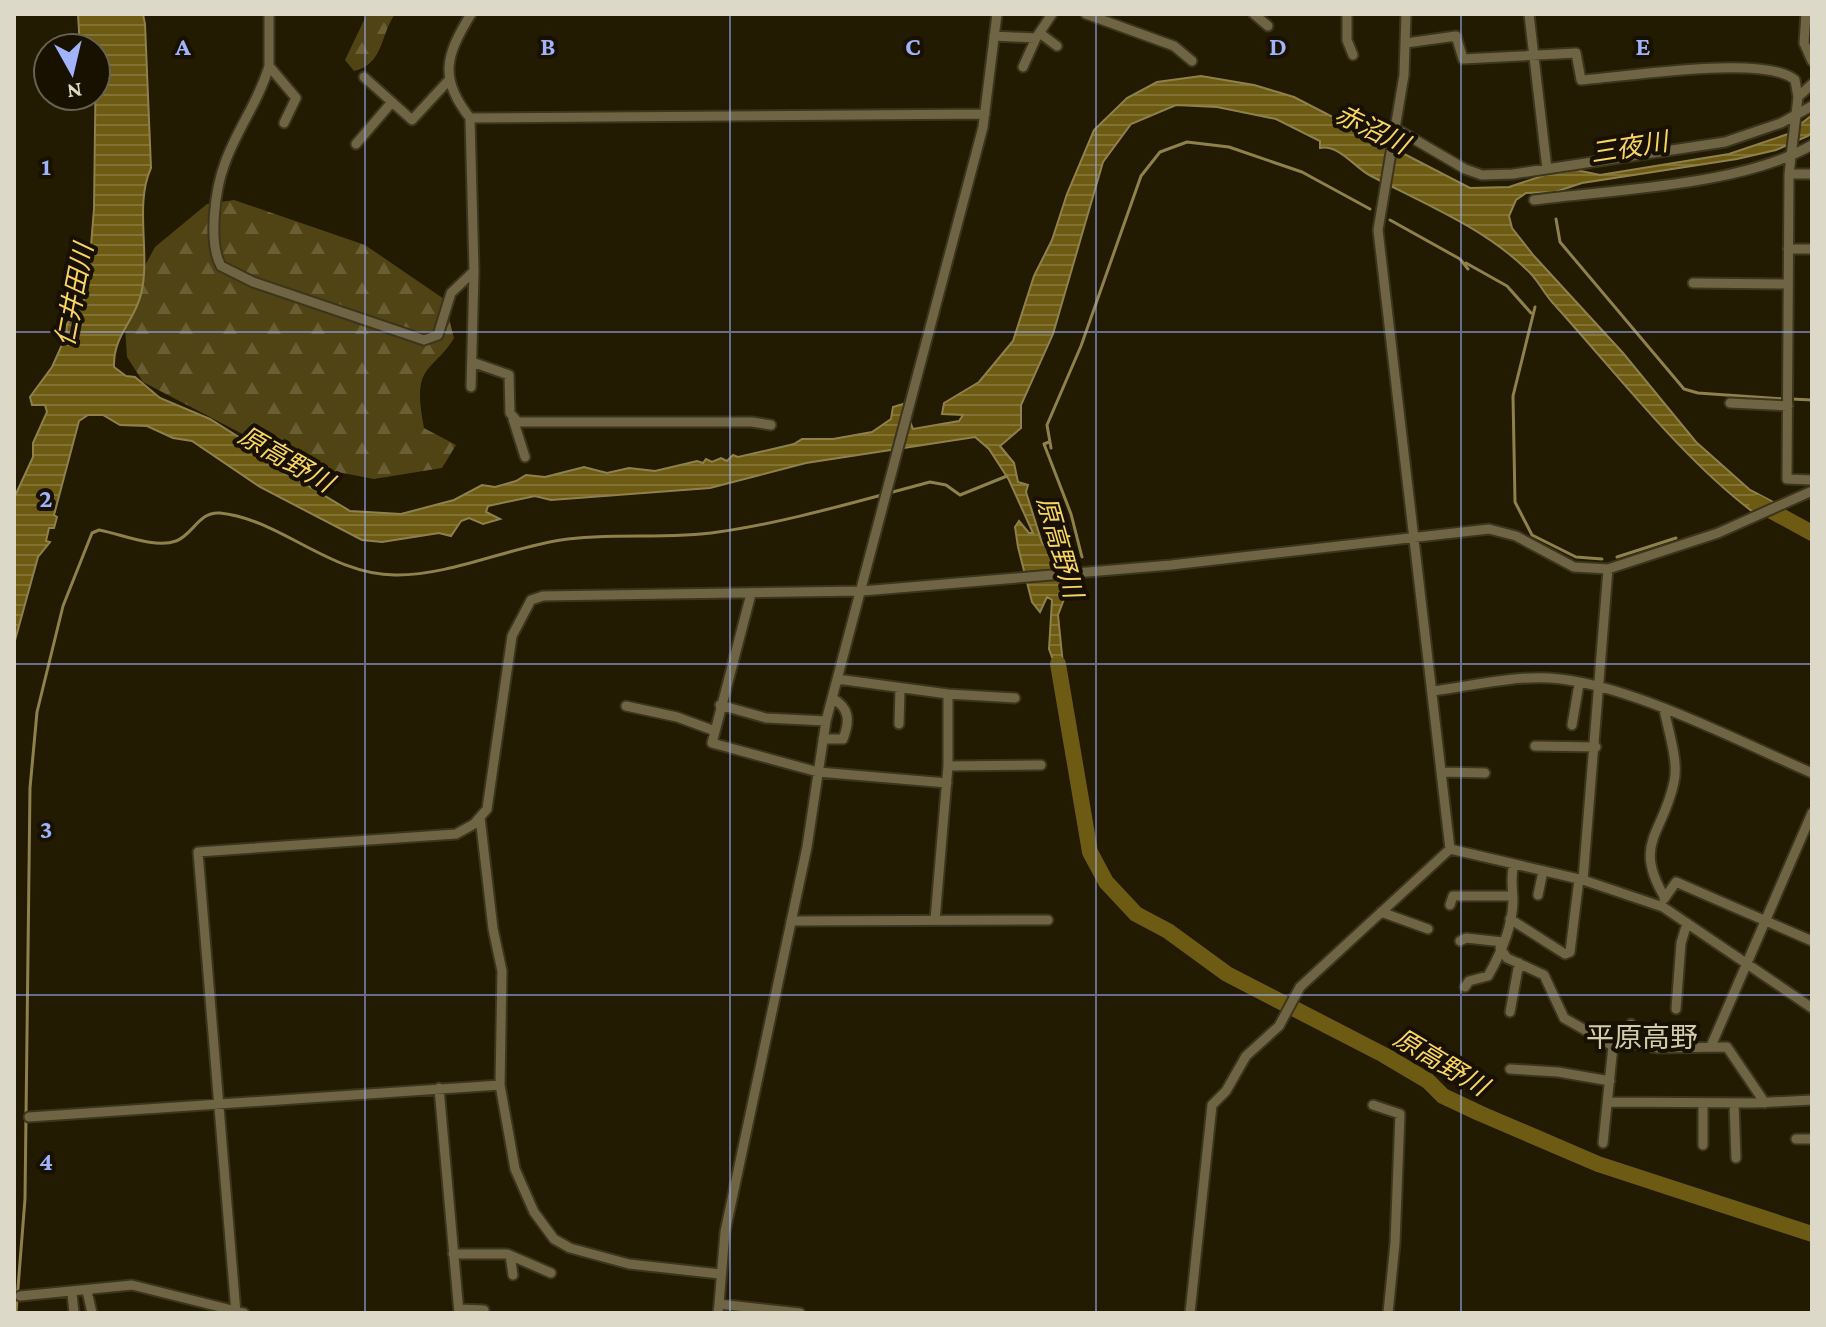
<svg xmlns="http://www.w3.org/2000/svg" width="1826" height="1327" viewBox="0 0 1826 1327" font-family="'Crimson Pro','Noto Sans JP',serif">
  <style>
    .forest { fill: url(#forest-firs) }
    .water { fill: url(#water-rules); stroke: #8f814a; stroke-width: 2 }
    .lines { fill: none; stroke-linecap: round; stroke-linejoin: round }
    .stream { stroke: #8f814a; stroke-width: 3 }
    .river { stroke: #6e5b13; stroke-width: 16 }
    .minor-casing { stroke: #3c351d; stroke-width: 13 }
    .minor { stroke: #6f6544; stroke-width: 9 }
    .grid { fill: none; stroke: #a1b3fd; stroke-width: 2; stroke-opacity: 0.55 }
    .labels { text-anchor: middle; stroke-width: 8; stroke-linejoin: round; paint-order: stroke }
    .water-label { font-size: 26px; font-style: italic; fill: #f7d55e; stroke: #181100 }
    .quarter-label { font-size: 28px; fill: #d4cbab; stroke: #181100 }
    .grid-label { font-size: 26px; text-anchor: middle; font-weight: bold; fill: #a1b3fd; stroke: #181100; stroke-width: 8; stroke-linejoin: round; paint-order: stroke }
  </style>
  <defs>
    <pattern id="forest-firs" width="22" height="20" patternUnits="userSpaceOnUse" patternTransform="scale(2)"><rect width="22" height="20" fill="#514414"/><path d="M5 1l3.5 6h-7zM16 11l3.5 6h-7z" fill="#6a5e35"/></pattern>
    <pattern id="water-rules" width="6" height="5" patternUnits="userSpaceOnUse" patternTransform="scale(2)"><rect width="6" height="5" fill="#6e5b13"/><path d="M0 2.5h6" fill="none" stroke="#827234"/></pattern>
  </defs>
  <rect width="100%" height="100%" fill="#221a01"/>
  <path class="forest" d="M367,14H395C380,35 384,64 354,71L345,60Z
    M234,200L365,245L444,299L454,338C445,353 438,357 428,369C415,384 421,410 424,428L456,445L442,468L374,479L327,470L252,439L143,382L127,357L125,327L130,293L155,247L207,204Z"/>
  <path class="water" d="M78,14H143L145,24L151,168C134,205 151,255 141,294C135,321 113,335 114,367L126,376L135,377L160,398L210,419L245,441L272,464L350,511L401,514L454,500L482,485L495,487L516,481L526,475L545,477L584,467L607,473L629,468L655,471L697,461L703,463L706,459L712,462L721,458L727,461L733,455L738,457L794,444L802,439H833L872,432L891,419L893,407L903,404L913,429L959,421L963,415L942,414L944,403L979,382L1013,341L1034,276L1052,240L1067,194L1094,130L1127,98L1157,82L1201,76L1254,85L1294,97L1470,188L1509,187L1545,175L1576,170L1600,175L1729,154L1788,134L1812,115V132L1808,136L1776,150L1737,159L1582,183L1555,192L1526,193L1516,200L1509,216L1512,228L1534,256L1623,353L1696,442L1750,490L1773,502L1753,512C1682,459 1613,369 1552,302C1543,292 1537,278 1526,269C1484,228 1423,203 1371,176C1355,168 1339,144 1320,148V141L1276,119L1217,107L1176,105L1131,124L1103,162L1053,334L1021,405V428L1000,446L1014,463L1018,482L1028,485L1026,492L1042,543L1058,559L1066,594L1058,615L1066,694L1049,649L1052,600L1047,597L1040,612L1032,602L1018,547L1015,527L1019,521L1029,533H1033L1009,480L989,449L975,437L806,463L710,488L551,500L535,496L488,506L486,512L500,519L483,524L469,518L461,521L451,536L439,533L382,542L362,540L260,487L192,441L173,438L147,426L120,425L103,415H88L79,421L54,515L57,517L54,528H49L46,541L50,542L38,557L14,644V498L33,457V443L47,412L45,405H32L30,397L52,367L66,336L67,324L83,304L88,282L94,209L96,48H80Z"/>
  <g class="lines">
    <path class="stream" d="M1556,219L1560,242L1684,389L1698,393L1784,399
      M1390,220L1460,259L1468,269
      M1466,263L1507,286L1531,313
      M1535,307L1513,396L1515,502L1532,535L1576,557L1602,559
      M1792,399L1812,400
      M1049,442L1044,444L1071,514L1082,557
      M1051,448L1047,425L1081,346L1141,176L1160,152L1187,142L1229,147L1302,172L1370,209
      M1617,557L1676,538
      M16,1313L25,1199L30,788L37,712L63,606L92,533L99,530C121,534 155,549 176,541C193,535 199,511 220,513C280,519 330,575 395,575C448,576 508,548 561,540C613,532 666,540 718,532C789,522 861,500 930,482L946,485L960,495L1007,476"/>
    <path class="river" d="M1757,503L1812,533
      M1058,664L1090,852L1106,882L1136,914L1168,931L1227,974L1384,1055L1428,1081L1443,1096L1479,1113L1598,1164L1812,1234"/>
    <g class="minor-casing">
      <path id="minor" d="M269,14V66L296,98L284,123
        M1086,14L1174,46L1192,61
        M1254,14L1268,26
        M1347,14V40L1353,55
        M1406,14L1404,75L1378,230L1450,849
        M1529,14L1547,169
        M1806,14L1804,43L1812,61
        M1041,34L1057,46
        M994,36L1036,38L1052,14
        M1406,43L1456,36L1463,59L1576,53L1581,80C1624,77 1765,54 1795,80L1798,97L1789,174L1787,479L1812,480
        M269,66C259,101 237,129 225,163C215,189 208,243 221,266L253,282L424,340L438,335L451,293L474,271
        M1023,67L1036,38
        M364,77L412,120L448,81
        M1798,97L1812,84
        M470,118C438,78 446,55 471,14
        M1395,128L1465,169L1482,175L1513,174L1725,142L1781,123L1812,106
        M356,144L392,102
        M1789,174H1812
        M1534,200C1617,189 1740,186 1812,145
        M1788,249H1812
        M1693,283L1787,284
        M472,362L509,375L510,413L518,422H752L771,425
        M471,387L474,271L470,118L985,114
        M1730,403L1788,406
        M513,419L525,457
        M751,594L712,743L818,772L947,783
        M837,679L948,694L1015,698
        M1433,691C1471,686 1511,676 1549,678C1626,682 1740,742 1812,773
        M720,705L766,718L826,721
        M626,706L677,717L715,731
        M1664,709C1668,730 1679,762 1674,782C1663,835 1632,843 1665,898
        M899,724L900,689
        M1572,725L1579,684
        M823,739H843C850,721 850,708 832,698
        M1535,746L1596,747
        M948,766L1041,765
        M1442,772L1485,773
        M480,817L493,929L502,971L500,1085L515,1169L534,1212L554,1239L570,1248L629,1264L720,1274
        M1583,880L1608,569
        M1538,895L1543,871
        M1664,899L1676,882L1812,941
        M1450,905L1453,896H1512
        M1381,912L1428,929
        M1510,919L1565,954L1570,952L1579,879
        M935,920L948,766V694
        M791,921L1048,920
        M1460,941L1466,938L1503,942
        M1500,948L1507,958L1544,975L1564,1018L1613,1046L1631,1024
        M1465,987L1469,981L1488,976C1500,955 1512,927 1513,902C1513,888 1510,878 1514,864
        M1676,1009L1681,943L1687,923
        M1510,1012L1519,963
        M1619,1041L1658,1048L1727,1047L1765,1103
        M1711,1046L1812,813
        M1510,1069L1558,1072L1610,1081
        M439,1088L459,1313
        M1609,1102L1753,1103L1812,1100
        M1703,1103V1145
        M1734,1103L1736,1158
        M1373,1105L1400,1114L1395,1243L1388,1313
        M29,1117L500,1085
        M1796,1139H1812
        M1603,1143L1613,1046
        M453,1254H507L551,1273
        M510,1255L513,1275
        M87,1291L92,1313
        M72,1293L74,1313
        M20,1296L132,1285L244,1313
        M719,1304L725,1232L807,847L826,721L983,127L997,14
        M459,1309L484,1310
        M236,1313L198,852L456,834L474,824L487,809L512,636L531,600L543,596L862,591L1171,565L1489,529L1516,536L1574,567L1608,569L1718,533L1812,491
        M718,1313L719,1304L800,1313
        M1190,1313L1212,1105L1226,1091L1246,1056L1279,1026L1300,987L1450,849L1583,880L1663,907L1812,1008"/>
    </g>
    <use href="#minor" class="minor"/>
  </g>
  <path class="grid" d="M365,14V1313M730,14V1313M1096,14V1313M1461,14V1313M14,332H1812M14,664H1812M14,995H1812"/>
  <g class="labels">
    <g class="water-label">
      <text transform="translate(1372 129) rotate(26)" y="9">赤沼川</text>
      <text transform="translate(1629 147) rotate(-9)" y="9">三夜川</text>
      <text transform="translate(74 295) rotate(-79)" y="9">仁井田川</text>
      <text transform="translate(286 459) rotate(30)" y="9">原高野川</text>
      <text transform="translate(1060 547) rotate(74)" y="9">原高野川</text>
      <text transform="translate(1441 1062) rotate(31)" y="9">原高野川</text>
    </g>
    <g class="quarter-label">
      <text x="1642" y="1047">平原高野</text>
    </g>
  </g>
  <g class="grid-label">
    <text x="183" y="55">A</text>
    <text x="548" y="55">B</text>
    <text x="913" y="55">C</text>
    <text x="1278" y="55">D</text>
    <text x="1643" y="55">E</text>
    <text x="46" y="175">1</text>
    <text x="46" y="507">2</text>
    <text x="46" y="838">3</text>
    <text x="46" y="1170">4</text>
  </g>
  <rect width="1826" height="1327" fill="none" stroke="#ddd9c9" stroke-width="32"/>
  <g transform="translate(72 72) rotate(172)"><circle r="38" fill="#181100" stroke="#676150" stroke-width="2"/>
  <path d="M0-6L14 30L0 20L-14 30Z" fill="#a1b3fd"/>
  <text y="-12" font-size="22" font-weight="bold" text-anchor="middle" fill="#ddd9c9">N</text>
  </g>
</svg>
